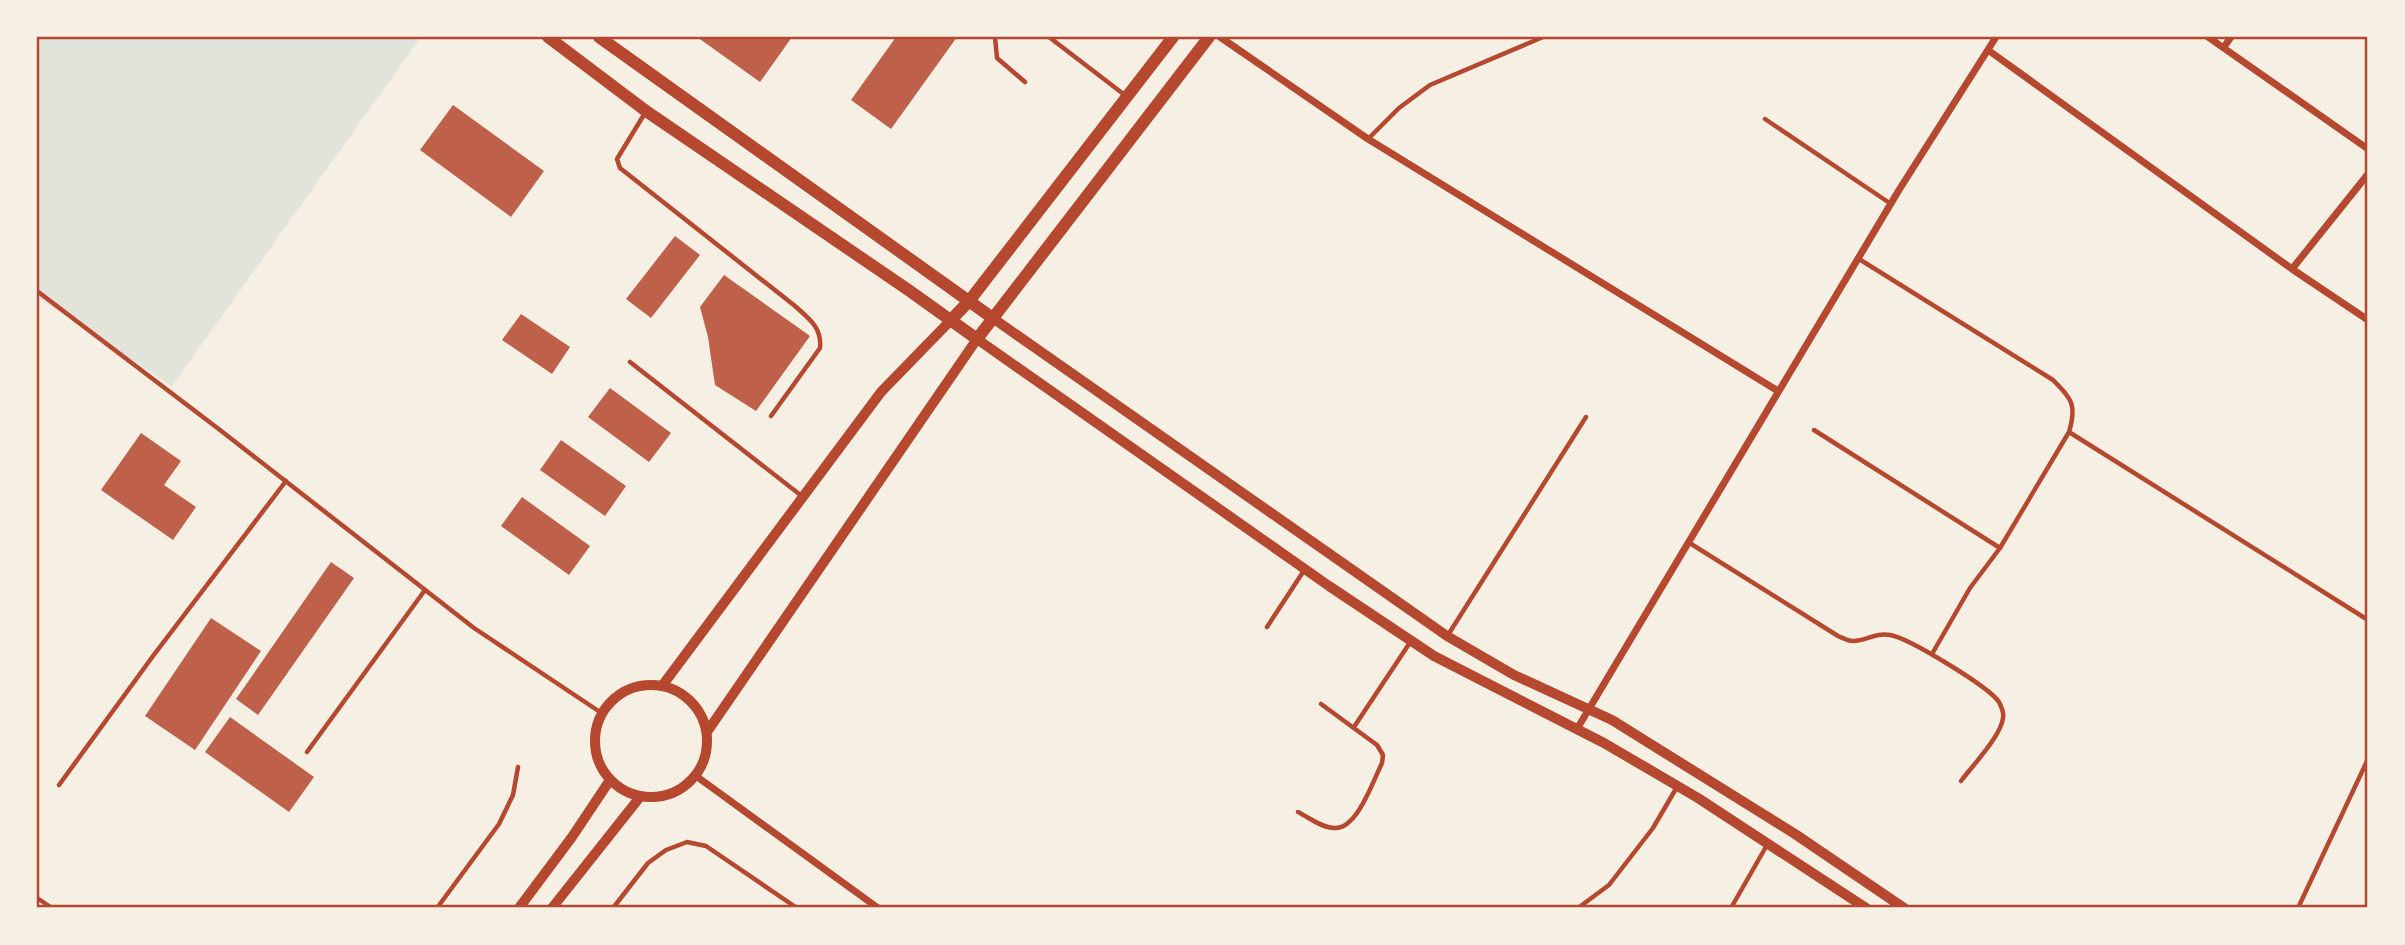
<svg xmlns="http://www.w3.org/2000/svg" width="2405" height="945" viewBox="0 0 2405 945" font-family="'Space Grotesk',sans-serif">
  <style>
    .green { fill: #e2e4dc }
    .building { fill: #bf614a }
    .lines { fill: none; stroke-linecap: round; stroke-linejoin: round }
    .service { stroke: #b5482f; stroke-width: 4.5 }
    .minor { stroke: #b5482f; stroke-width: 7 }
    .tertiary { stroke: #b5482f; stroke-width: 10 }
    .primary { stroke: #b5482f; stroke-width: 12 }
    .neatline { fill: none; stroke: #b5482f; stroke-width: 2.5 }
  </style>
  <rect width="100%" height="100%" fill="#f6efe4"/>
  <path class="green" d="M37,37H421L172,386L37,297Z"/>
  <path class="building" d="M697,37H792L760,82Z
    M896,37H957L891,129L851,100Z
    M453,105L544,171L511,217L420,150Z
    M675,236L700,255L651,318L626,299Z
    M724,275L810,336L756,411L715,385L708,337L700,307Z
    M521,314L570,347L552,374L502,340Z
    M610,388L671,433L649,462L588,417Z
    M141,433L181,461L164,485L196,507L173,540L101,490Z
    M561,440L626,486L605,516L540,470Z
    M522,497L590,546L569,575L501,526Z
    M331,562L354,578L258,715L236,699Z
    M211,618L261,651L195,750L145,716Z
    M230,717L314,777L289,812L205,752Z"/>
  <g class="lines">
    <path class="service" d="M995,37L997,58L1025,82
      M1049,37L1126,96
      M645,113L617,159L620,168L795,306C809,319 822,327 820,348L771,416
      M1765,119L1891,204
      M1368,139L1399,108L1430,85L1543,37
      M1859,259L2053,380C2072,399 2077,405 2069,432L2000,548L1970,588L1932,654
      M37,291L220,430L474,628L603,714
      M630,362L803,497
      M1814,430L2000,548
      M2069,432L2368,620
      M1688,542L1838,636C1843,638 1848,641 1853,641C1867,641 1875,632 1890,635C1909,638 1989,687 1999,702C2001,706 2004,714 2003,718C2001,736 1973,765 1961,781
      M1267,627L1305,569
      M1448,635L1586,417
      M1354,727L1411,641
      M307,752L425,590
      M59,785L153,656L286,481
      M1298,812C1308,817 1322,828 1334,828C1357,830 1373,781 1382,763L1383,755L1377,745L1321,704
      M37,898L52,908
      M437,908L499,824L513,795L518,767
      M613,908L648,863L666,850L687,842L706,846L797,908
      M1578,908L1609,885L1653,828L1677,787
      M1731,908L1767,845
      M2298,908L2368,759"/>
    <path class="minor" d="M1220,37L1368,139L1778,391
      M2208,37L2368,149
      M2224,47L2231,37
      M1988,50L2292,269L2368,320
      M2292,269L2368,174
      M1577,729L1899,190L1996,37
      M696,776L878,908"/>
    <path class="tertiary" d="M994,319L1447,636L1514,675L1612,720L1795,834L1904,908
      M595 741a56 56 0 1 1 112 0a56 56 0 1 1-112 0Z
      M662,686L881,392L951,320
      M707,732L977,339L1329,586L1434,656L1604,743L1698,798L1866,908
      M519,908L572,837L610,780
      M552,908L640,797"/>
    <path class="primary" d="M548,37L646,111L907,289L977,339L1209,37
      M599,37L994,319
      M951,320L970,300L1173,37"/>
  </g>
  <rect width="2405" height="945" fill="none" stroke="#f6efe4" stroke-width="77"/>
  <rect x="38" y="38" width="2328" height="868" class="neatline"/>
</svg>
